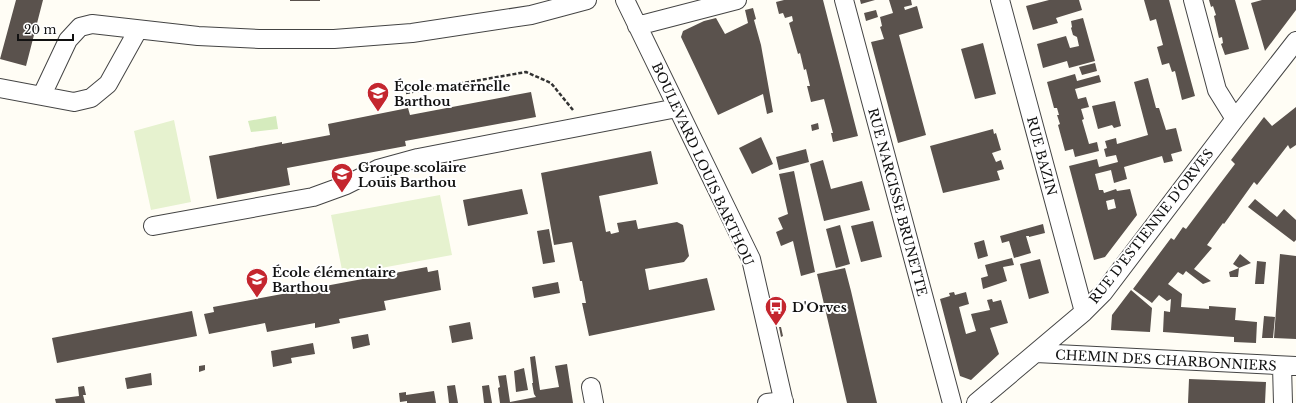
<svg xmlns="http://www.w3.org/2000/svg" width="1296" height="403" viewBox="0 0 1296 403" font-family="'Libre Baskerville',serif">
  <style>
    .green { fill: #d5ebbd }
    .pitch { fill: #e6f2cf }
    .building { fill: #5a524d; fill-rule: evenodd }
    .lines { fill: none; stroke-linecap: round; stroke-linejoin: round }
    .minor-casing { stroke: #444; stroke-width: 20 }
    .path { stroke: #333; stroke-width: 2.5; stroke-dasharray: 4 2; stroke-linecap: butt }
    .minor { stroke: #fff; stroke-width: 18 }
    .labels { text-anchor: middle; stroke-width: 4; stroke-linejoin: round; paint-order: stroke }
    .poi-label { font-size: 13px; font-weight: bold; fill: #111; stroke: #fff; text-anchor: start }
    .street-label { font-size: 13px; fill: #111; stroke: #fff }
  </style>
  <rect width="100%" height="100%" fill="#fffdf5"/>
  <path class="green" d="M276,116L278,129L251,132L248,121Z"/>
  <path class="pitch" d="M174,120L191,202L151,210L134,131Z
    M440,195L452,255L343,275L331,215Z"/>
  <path class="building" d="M16,0H43L26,66L0,59Z
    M290,0H320V1H290Z
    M784,0H823L858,136L833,142L831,133H833L824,99L811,102L807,86H810L806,69L804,70L800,53L798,54L789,23L793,21L792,16L785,18L783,13L779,14L776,2Z
    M860,0H875L861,4Z
    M889,0H911L912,5L904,7L905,10L917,6L923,28L899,35L926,135L898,143L871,42L884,39L880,27L882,26L880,17L893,13Z
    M1049,0H1079L1082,10L1056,18L1058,23L1033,30L1026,6Z
    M1144,0H1169L1195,96L1182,100L1175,71L1172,72L1169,63L1162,65L1157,47L1163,45L1156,19L1150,21Z
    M1209,0H1235L1249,49L1225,55L1221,44L1223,43L1222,37L1219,38L1214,16L1216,15L1213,6L1211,7Z
    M1262,0H1296V10L1265,51L1251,3Z
    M753,8L756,19L754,20L761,45L773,112L767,114L763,94L718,115L681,37L683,31L704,21L716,18L725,34L748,23L745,10Z
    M876,10L878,17L866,21L864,13Z
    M1083,18L1095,61L1069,68L1067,61L1043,68L1037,44L1066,36L1070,48L1079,46L1077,37L1073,35L1071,28L1072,27L1071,21Z
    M983,43L996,94L975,99L961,49Z
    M1095,63L1097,71L1082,75L1079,67Z
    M1075,74L1077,81L1099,75L1101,82L1075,89L1078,99L1086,97L1089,107L1081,109L1084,119L1082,120L1089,144L1097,142L1099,151L1075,157L1073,149L1065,151L1058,125L1060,124L1057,115H1059L1057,108H1054L1047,82Z
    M1148,78L1156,108H1159L1166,130L1176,128L1182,151L1171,154L1173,161L1164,163L1162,156L1124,167L1127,179L1114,183L1111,170L1095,174L1099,190H1103L1104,193L1116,189L1117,191L1130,189L1137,215L1105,257L1094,260L1069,166L1097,159L1099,167L1118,162L1116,155L1106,157L1104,149L1107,148L1105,141L1116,138L1117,144L1148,135L1134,82ZM1114,199L1116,208L1108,210L1106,201Z
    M531,92L536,117L405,141L406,146L287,168L290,185L217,199L209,156L282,142V144L330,135L328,124L408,108L410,115Z
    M1115,101L1121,126L1114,128L1112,125L1098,129L1092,106Z
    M1296,107V145L1290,149L1288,145L1257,185L1254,182L1224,224L1223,223L1207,245L1212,248L1194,269L1211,281L1203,284L1186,271L1183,275L1178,272L1168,284L1182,294L1181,307L1209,309V306L1236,308L1235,320L1257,322L1256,343L1234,342V337L1163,332L1164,311L1170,312L1171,299L1167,301L1159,295L1152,303L1133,289L1171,238L1174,240L1183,227L1186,229L1219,185L1235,164L1231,160L1264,117L1272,126Z
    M818,123L819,129L812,131L811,125Z
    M993,129L994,134L996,133L1001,150L992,153L996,162L1001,160L1004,169L997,171L1000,180L943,193L930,146Z
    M761,137L773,164L752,174L739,148Z
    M806,149L809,162L779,170L776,157Z
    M651,151L658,184L599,196L606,232L610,231L611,234L619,232L617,223L636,220L638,229L677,222L683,225L689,256L684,262L645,269L649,290L707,278L715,310L589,336L582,303H586L582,281H580L572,242L554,245L541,173Z
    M823,160L831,189L862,181L870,210L824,221L810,164Z
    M794,171L815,272L801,276L793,241L781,246L776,232L783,229L778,218L788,214L779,174Z
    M522,189L528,214L468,226L463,200Z
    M1255,199L1277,217L1284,209L1296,220V240L1294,242L1248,207Z
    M873,221L882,257L861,262L851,226Z
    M1043,224L1045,233L1029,237V236H1026L1031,253L1014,258L1009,241L1002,243L1000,236Z
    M840,225L850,264L836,268L826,229Z
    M549,229L555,262L543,264L537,231Z
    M984,240L988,256L978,259L974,243Z
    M1240,254L1251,263L1239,268L1233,264Z
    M1280,254L1296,256V339L1274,338Z
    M1012,258L1014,265L1003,267L1007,281L983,289L981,278L988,276L985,265Z
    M1040,259L1049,293L1029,299L1020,264Z
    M1257,261L1266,262L1264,284H1255Z
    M427,267L428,272L438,270L441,290L384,301L386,310L339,319L340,323L315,328V323L267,332L265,323L209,334L204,314L214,312L213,307Z
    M845,268L851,291L877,403H847L817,274Z
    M1239,268L1238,277H1230L1229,272Z
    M558,282L560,293L534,298L532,287Z
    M1131,290L1152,308L1150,332L1111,330L1112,315Z
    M954,292L955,295L966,292L969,304L959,307L966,334L976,331L971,314L990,310L987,300L992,299L993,302L1001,300L1008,323L990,328L999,354L971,380L960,376L940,299L950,296L949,293Z
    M192,311L197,336L57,363L52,338Z
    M1264,316L1275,317L1273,338H1262Z
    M470,322L473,339L452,343L449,326Z
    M779,327H781L783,336L781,337Z
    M368,334L370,345L353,349L351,337Z
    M313,343L315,354L291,358L292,363L273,367L271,351Z
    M535,356L540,390L559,387L555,366L567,364L573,403H500L498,388L500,387L498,376L506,375L510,402L536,397L534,394L532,383H533L530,357Z
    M205,365V370L199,372V366Z
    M524,368L528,390L516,392L514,371Z
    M151,373L152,385L127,389L125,378Z
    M1189,379L1266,382L1265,403H1188Z
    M455,385L458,403H449L447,386Z
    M489,385L492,403H484L482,386Z
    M84,386L86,395H83L85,403H56L55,399L79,396L78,387Z
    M434,391L436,403H407V401L400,402L399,393L406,392V395Z"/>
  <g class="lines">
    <g class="minor-casing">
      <path id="minor" d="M625,0L751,259L784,403
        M844,0L952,403
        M1000,0L1084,312
        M1193,0L1217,90L1235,119
        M637,26L737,0
        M0,88L74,102L91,98L108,84L138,30
        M42,95L68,40L80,27L92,24L198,36L259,39H334L412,33L531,15L587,0
        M153,226L313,197L346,185L378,169L418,158L677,108
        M1036,353L1296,366
        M1282,366L1283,403
        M591,387L594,403
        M767,403L784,401
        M976,403L1084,312L1103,293L1235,119L1296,41"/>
    </g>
    <path class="path" d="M406,93L526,72L551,83L573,110"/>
    <use href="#minor" class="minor"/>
  </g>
  <defs>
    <g id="school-pin" transform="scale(1.15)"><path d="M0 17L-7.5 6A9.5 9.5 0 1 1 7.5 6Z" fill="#c4262e" stroke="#fff"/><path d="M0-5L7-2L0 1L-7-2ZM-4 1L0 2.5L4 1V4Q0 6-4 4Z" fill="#fff"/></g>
    <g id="bus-pin" transform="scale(1.15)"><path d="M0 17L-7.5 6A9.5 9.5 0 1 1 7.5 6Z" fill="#c4262e" stroke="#fff"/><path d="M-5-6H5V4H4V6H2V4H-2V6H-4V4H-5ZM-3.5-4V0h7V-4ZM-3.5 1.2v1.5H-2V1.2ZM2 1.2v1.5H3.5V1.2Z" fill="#fff"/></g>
  </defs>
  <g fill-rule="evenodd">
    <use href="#school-pin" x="378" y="93"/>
    <use href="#school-pin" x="342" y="174"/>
    <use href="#school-pin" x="257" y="279"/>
    <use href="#bus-pin" x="776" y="307"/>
  </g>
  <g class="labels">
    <g class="poi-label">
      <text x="394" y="91">École maternelle<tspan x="394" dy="15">Barthou</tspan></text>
      <text x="358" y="172">Groupe scolaire<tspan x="358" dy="15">Louis Barthou</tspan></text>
      <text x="272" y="277">École élémentaire<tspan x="272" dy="15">Barthou</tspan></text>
      <text x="792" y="312">D'Orves</text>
    </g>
    <g class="street-label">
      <text transform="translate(1042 156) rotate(75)" y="5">RUE BAZIN</text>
      <text transform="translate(703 164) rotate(65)" y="5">BOULEVARD LOUIS BARTHOU</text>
      <text transform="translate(898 202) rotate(75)" y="5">RUE NARCISSE BRUNETTE</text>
      <text transform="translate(1151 226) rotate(-52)" y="5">RUE D'ESTIENNE D'ORVES</text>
      <text transform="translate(1166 360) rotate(3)" y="5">CHEMIN DES CHARBONNIERS</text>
    </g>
  </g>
  <path d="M18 34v6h55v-6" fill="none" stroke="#111111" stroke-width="2"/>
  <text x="24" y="34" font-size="12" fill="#111111" stroke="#ffffff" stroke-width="3" paint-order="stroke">20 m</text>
</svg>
